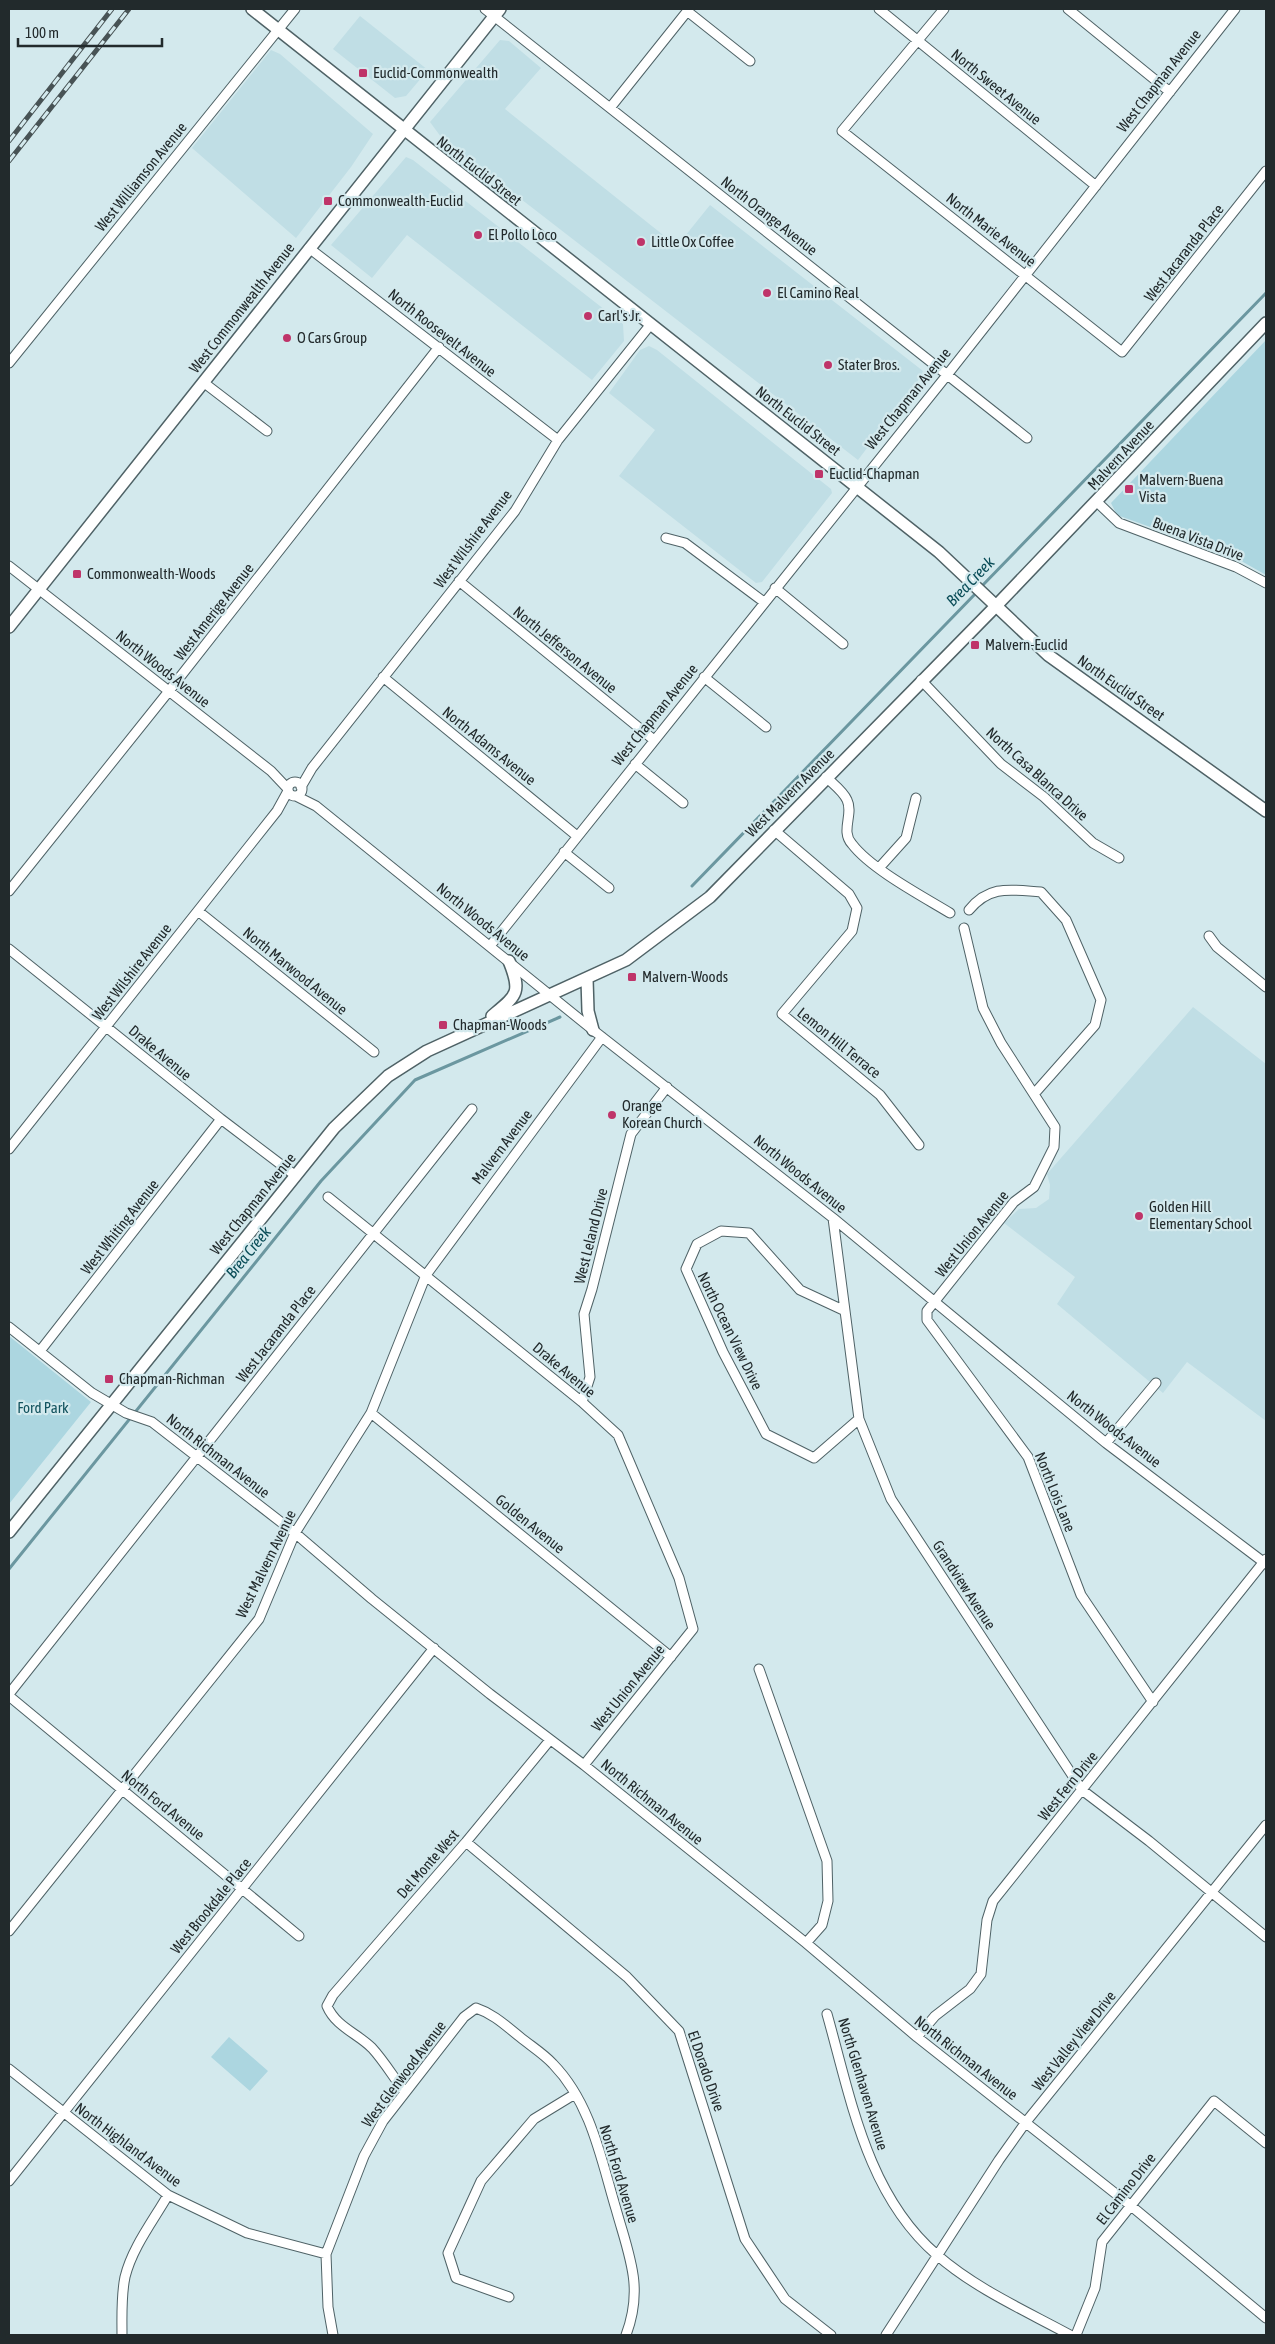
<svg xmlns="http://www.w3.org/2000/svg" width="1275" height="2344" viewBox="0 0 1275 2344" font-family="'Asap Condensed',sans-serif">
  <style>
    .built { fill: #c0dee5 }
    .green { fill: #acd6e0 }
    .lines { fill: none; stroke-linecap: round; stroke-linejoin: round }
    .stream { stroke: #6b97a0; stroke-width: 3 }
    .minor-casing { stroke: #4f6266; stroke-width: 11 }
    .major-casing { stroke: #4f6266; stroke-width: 14 }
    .minor { stroke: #fff; stroke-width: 9 }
    .major { stroke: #fff; stroke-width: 11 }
    .rail-casing { stroke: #485355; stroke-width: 5 }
    .rail { stroke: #d3e9ed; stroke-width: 3; stroke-dasharray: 9; stroke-linecap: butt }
    .poi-dot { fill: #bf3469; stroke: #d3e9ed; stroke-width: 2 }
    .labels { text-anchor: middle; stroke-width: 4.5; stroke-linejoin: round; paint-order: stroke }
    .poi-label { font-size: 15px; fill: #222a2c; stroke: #d3e9ed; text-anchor: start }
    .street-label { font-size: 15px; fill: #222a2c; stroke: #d3e9ed }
    .park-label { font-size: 15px; fill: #13535e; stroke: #d3e9ed }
    .water-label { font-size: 16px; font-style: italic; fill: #094c57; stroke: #d3e9ed }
  </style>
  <rect width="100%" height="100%" fill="#d3e9ed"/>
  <path class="built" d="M360,16L428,70L406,96L395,98L333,49Z
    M500,40L509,41L541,68L505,109L677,246L710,205L923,371L920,378L858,460L441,137L430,122Z
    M271,50L280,54L373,134L351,167L296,238L192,148Z
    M406,157L413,160L623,324L624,341L592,380L407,235L372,278L331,245Z
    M649,346L657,350L831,489L832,493L762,582L756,583L619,476L655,430L609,393L640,350Z
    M1193,1007L1266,1064V1421L1187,1362L1163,1393L1057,1304L1075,1277L1004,1223L1019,1209L1036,1208L1049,1199L1050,1185L1047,1174Z"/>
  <path class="green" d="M1266,340V575L1236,558L1117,515L1111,503Z
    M9,1336L91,1402L9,1504Z
    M229,2037L268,2071L250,2091L211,2057Z"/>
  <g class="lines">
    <path class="stream" d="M981,587L1266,293
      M692,886L977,592
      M9,1569L321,1181L415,1080L560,1017"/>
    <g class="minor-casing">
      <path id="minor" d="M485,9L1027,438
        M879,9L1096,186
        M944,9L842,131L1122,352L1266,171
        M1068,9L1170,92
        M687,11L750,61
        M610,108L689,9
        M309,248L558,440
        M9,363L295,9
        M203,382L267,431
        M1097,502L1119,523L1236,567L1266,583
        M666,538L685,543L764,602
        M9,566L271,771L288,789
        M459,581L654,740
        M775,588L843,644
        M383,677L577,836
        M704,677L766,727
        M921,680L1001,764L1044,797L1093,843L1119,858
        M635,764L683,803
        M826,777C833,784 843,791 847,800C854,814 840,831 852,844C871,869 922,896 950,913
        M288 789a7 7 0 1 1 14 0a7 7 0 1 1-14 0Z
        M301,787L312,768L515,511L558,440L651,324
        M296,796L316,806L593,1030L833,1218L1106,1443L1266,1564
        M774,830L849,894L857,908L852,931L782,1014L880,1095L919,1145
        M564,852L609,888
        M879,868L906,838L916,798
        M9,891L169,691L439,347
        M969,910C990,884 1012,890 1041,892L1066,920L1101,1000L1095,1025L1034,1094
        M198,911L374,1052
        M964,928L983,1008L1001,1043L1055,1127L1054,1147L1034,1187L1014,1202L927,1311V1320L1028,1457L1081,1595L1153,1702
        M1209,936L1217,947L1266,987
        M490,946L947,375L1235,9
        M9,949L221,1119L296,1176
        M9,1149L277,811L288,791
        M328,1197L582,1402L618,1435L679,1578L693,1629L584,1765
        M833,1218L859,1419L891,1499L1082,1790L1149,1841L1266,1937
        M843,1310L800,1290L749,1233L721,1231L697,1244L686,1269L723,1352L766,1434L814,1458L859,1419
        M9,1327L92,1393L126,1413L152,1422L295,1533L372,1599L490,1694L584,1765L806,1943L917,2037L1130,2205L1266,2318
        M40,1351L221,1119
        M582,1402L590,1377L584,1314L592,1289L631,1134L667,1087
        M371,1413L671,1657
        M1106,1443L1156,1383
        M759,1669L827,1861L828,1901L822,1925L806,1943
        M9,1694L472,1109
        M9,1696L299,1936
        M466,1842L627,1977L679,2031L745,2239L785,2299L831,2335
        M9,1931L259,1619L295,1533L371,1413L426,1275L602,1037
        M827,2014C851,2099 867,2195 937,2255C976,2289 1026,2311 1070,2335
        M917,2037L935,2016L970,1989L981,1974L987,1920L993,1901L1266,1559
        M9,2069L168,2195L247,2233L326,2254
        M405,2092C394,2078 384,2061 372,2048C357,2033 336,2027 327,2006L333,1995L466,1842L550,1740
        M9,2181L434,1648
        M509,2297L456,2278L448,2253L481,2181L534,2119L575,2094
        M122,2335C122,2316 121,2296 125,2277C132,2248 153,2221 168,2195
        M333,2335L328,2307L326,2254L364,2156L383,2121L464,2017L476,2008C494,2014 506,2026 520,2037C531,2046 544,2054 553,2064C591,2103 601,2159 616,2209C629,2256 644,2287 626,2335
        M886,2335L999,2160L1026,2122L1266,1825
        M1076,2335L1095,2288L1102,2242L1214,2101L1266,2143"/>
    </g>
    <g class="major-casing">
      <path id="major" d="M252,9L939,552L1048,655L1266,811
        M9,627L500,9
        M587,979L588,1011L593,1030
        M492,1016C517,995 522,993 509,961
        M9,1532L334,1128L388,1076L427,1051L626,960L710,897L996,606L1266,323"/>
    </g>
    <use href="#minor" class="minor"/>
    <use href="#major" class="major"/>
    <g class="rail-casing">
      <path id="rail" d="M9,141L112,9
        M9,161L129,9"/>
    </g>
    <use href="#rail" class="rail"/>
  </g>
  <g class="poi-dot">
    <rect x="358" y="68" width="10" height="10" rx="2.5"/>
    <rect x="323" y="196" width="10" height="10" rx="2.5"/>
    <circle cx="478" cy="235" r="5"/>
    <circle cx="641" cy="242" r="5"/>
    <circle cx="767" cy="293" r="5"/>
    <circle cx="588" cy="316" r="5"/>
    <circle cx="287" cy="338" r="5"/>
    <circle cx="828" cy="365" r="5"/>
    <rect x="814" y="469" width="10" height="10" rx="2.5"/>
    <rect x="1124" y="484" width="10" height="10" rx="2.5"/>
    <rect x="72" y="569" width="10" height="10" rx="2.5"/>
    <rect x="970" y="640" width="10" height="10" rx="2.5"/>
    <rect x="627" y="972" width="10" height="10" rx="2.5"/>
    <rect x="438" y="1020" width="10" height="10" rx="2.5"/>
    <circle cx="612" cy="1115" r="5"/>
    <circle cx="1139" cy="1216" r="5"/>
    <rect x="104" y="1374" width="10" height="10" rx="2.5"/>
  </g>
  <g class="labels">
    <g class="poi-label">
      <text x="373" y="78">Euclid-Commonwealth</text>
      <text x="338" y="206">Commonwealth-Euclid</text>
      <text x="488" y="240">El Pollo Loco</text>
      <text x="651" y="247">Little Ox Coffee</text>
      <text x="777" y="298">El Camino Real</text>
      <text x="598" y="321">Carl's Jr.</text>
      <text x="297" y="343">O Cars Group</text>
      <text x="838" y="370">Stater Bros.</text>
      <text x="829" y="479">Euclid-Chapman</text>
      <text x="1139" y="485">Malvern-Buena<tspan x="1139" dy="17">Vista</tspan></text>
      <text x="87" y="579">Commonwealth-Woods</text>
      <text x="985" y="650">Malvern-Euclid</text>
      <text x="642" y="982">Malvern-Woods</text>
      <text x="453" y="1030">Chapman-Woods</text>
      <text x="622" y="1111">Orange<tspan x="622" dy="17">Korean Church</tspan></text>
      <text x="1149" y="1212">Golden Hill<tspan x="1149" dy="17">Elementary School</tspan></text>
      <text x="119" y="1384">Chapman-Richman</text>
    </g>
    <g class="street-label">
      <text transform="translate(1159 81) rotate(-52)" y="5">West Chapman Avenue</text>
      <text transform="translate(996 87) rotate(39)" y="5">North Sweet Avenue</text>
      <text transform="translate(479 171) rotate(38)" y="5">North Euclid Street</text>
      <text transform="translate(141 177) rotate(-51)" y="5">West Williamson Avenue</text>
      <text transform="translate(769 216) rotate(38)" y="5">North Orange Avenue</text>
      <text transform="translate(991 230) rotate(38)" y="5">North Marie Avenue</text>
      <text transform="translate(1184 253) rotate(-52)" y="5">West Jacaranda Place</text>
      <text transform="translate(242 308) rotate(-52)" y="5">West Commonwealth Avenue</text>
      <text transform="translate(442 333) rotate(38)" y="5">North Roosevelt Avenue</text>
      <text transform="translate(908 399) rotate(-51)" y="5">West Chapman Avenue</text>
      <text transform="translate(798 421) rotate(38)" y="5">North Euclid Street</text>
      <text transform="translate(1121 455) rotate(-47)" y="5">Malvern Avenue</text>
      <text transform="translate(473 539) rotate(-53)" y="5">West Wilshire Avenue</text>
      <text transform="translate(1198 539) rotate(21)" y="5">Buena Vista Drive</text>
      <text transform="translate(214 612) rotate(-52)" y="5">West Amerige Avenue</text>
      <text transform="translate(565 650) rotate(39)" y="5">North Jefferson Avenue</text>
      <text transform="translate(163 669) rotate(38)" y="5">North Woods Avenue</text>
      <text transform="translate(1121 688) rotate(35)" y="5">North Euclid Street</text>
      <text transform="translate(655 715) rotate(-51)" y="5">West Chapman Avenue</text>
      <text transform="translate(489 746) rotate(39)" y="5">North Adams Avenue</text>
      <text transform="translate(1037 774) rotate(42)" y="5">North Casa Blanca Drive</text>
      <text transform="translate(790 793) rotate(-45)" y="5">West Malvern Avenue</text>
      <text transform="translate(483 922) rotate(39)" y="5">North Woods Avenue</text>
      <text transform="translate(295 971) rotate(39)" y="5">North Marwood Avenue</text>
      <text transform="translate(132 972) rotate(-52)" y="5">West Wilshire Avenue</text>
      <text transform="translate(839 1043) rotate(39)" y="5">Lemon Hill Terrace</text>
      <text transform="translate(160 1053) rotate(40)" y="5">Drake Avenue</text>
      <text transform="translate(502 1147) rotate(-53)" y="5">Malvern Avenue</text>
      <text transform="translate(800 1174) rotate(39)" y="5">North Woods Avenue</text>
      <text transform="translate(253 1204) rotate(-51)" y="5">West Chapman Avenue</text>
      <text transform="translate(120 1227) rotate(-52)" y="5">West Whiting Avenue</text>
      <text transform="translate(972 1234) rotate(-51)" y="5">West Union Avenue</text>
      <text transform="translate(591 1236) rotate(-76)" y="5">West Leland Drive</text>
      <text transform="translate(730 1331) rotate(64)" y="5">North Ocean View Drive</text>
      <text transform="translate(276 1334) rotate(-52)" y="5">West Jacaranda Place</text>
      <text transform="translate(564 1370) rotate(40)" y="5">Drake Avenue</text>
      <text transform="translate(1114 1429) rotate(38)" y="5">North Woods Avenue</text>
      <text transform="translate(218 1456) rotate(38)" y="5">North Richman Avenue</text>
      <text transform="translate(1055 1492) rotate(68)" y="5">North Lois Lane</text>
      <text transform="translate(530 1524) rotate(39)" y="5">Golden Avenue</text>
      <text transform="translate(266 1564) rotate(-64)" y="5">West Malvern Avenue</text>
      <text transform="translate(964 1585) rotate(57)" y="5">Grandview Avenue</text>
      <text transform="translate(628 1688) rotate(-51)" y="5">West Union Avenue</text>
      <text transform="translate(1068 1786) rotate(-51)" y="5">West Fern Drive</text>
      <text transform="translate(652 1802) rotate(39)" y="5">North Richman Avenue</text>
      <text transform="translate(163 1805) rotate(39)" y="5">North Ford Avenue</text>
      <text transform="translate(428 1864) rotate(-49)" y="5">Del Monte West</text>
      <text transform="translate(211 1906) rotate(-51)" y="5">West Brookdale Place</text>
      <text transform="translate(1074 2041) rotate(-51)" y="5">West Valley View Drive</text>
      <text transform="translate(966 2058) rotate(38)" y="5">North Richman Avenue</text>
      <text transform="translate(706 2071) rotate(71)" y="5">El Dorado Drive</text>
      <text transform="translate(404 2074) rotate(-53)" y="5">West Glenwood Avenue</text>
      <text transform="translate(863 2084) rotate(73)" y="5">North Glenhaven Avenue</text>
      <text transform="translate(128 2145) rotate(37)" y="5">North Highland Avenue</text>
      <text transform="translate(619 2174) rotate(73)" y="5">North Ford Avenue</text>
      <text transform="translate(1126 2189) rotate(-52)" y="5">El Camino Drive</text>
    </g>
    <g class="park-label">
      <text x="43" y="1413">Ford Park</text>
    </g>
    <g class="water-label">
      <text transform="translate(970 581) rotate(-46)" y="6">Brea Creek</text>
      <text transform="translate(248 1252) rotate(-51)" y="6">Brea Creek</text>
    </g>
  </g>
  <rect width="1275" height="2344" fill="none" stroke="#222a2c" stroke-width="20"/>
  <path d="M18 38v8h144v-8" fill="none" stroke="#222a2c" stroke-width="2.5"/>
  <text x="25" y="38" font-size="15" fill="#222a2c" stroke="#d3e9ed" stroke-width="4" paint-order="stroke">100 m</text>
</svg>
